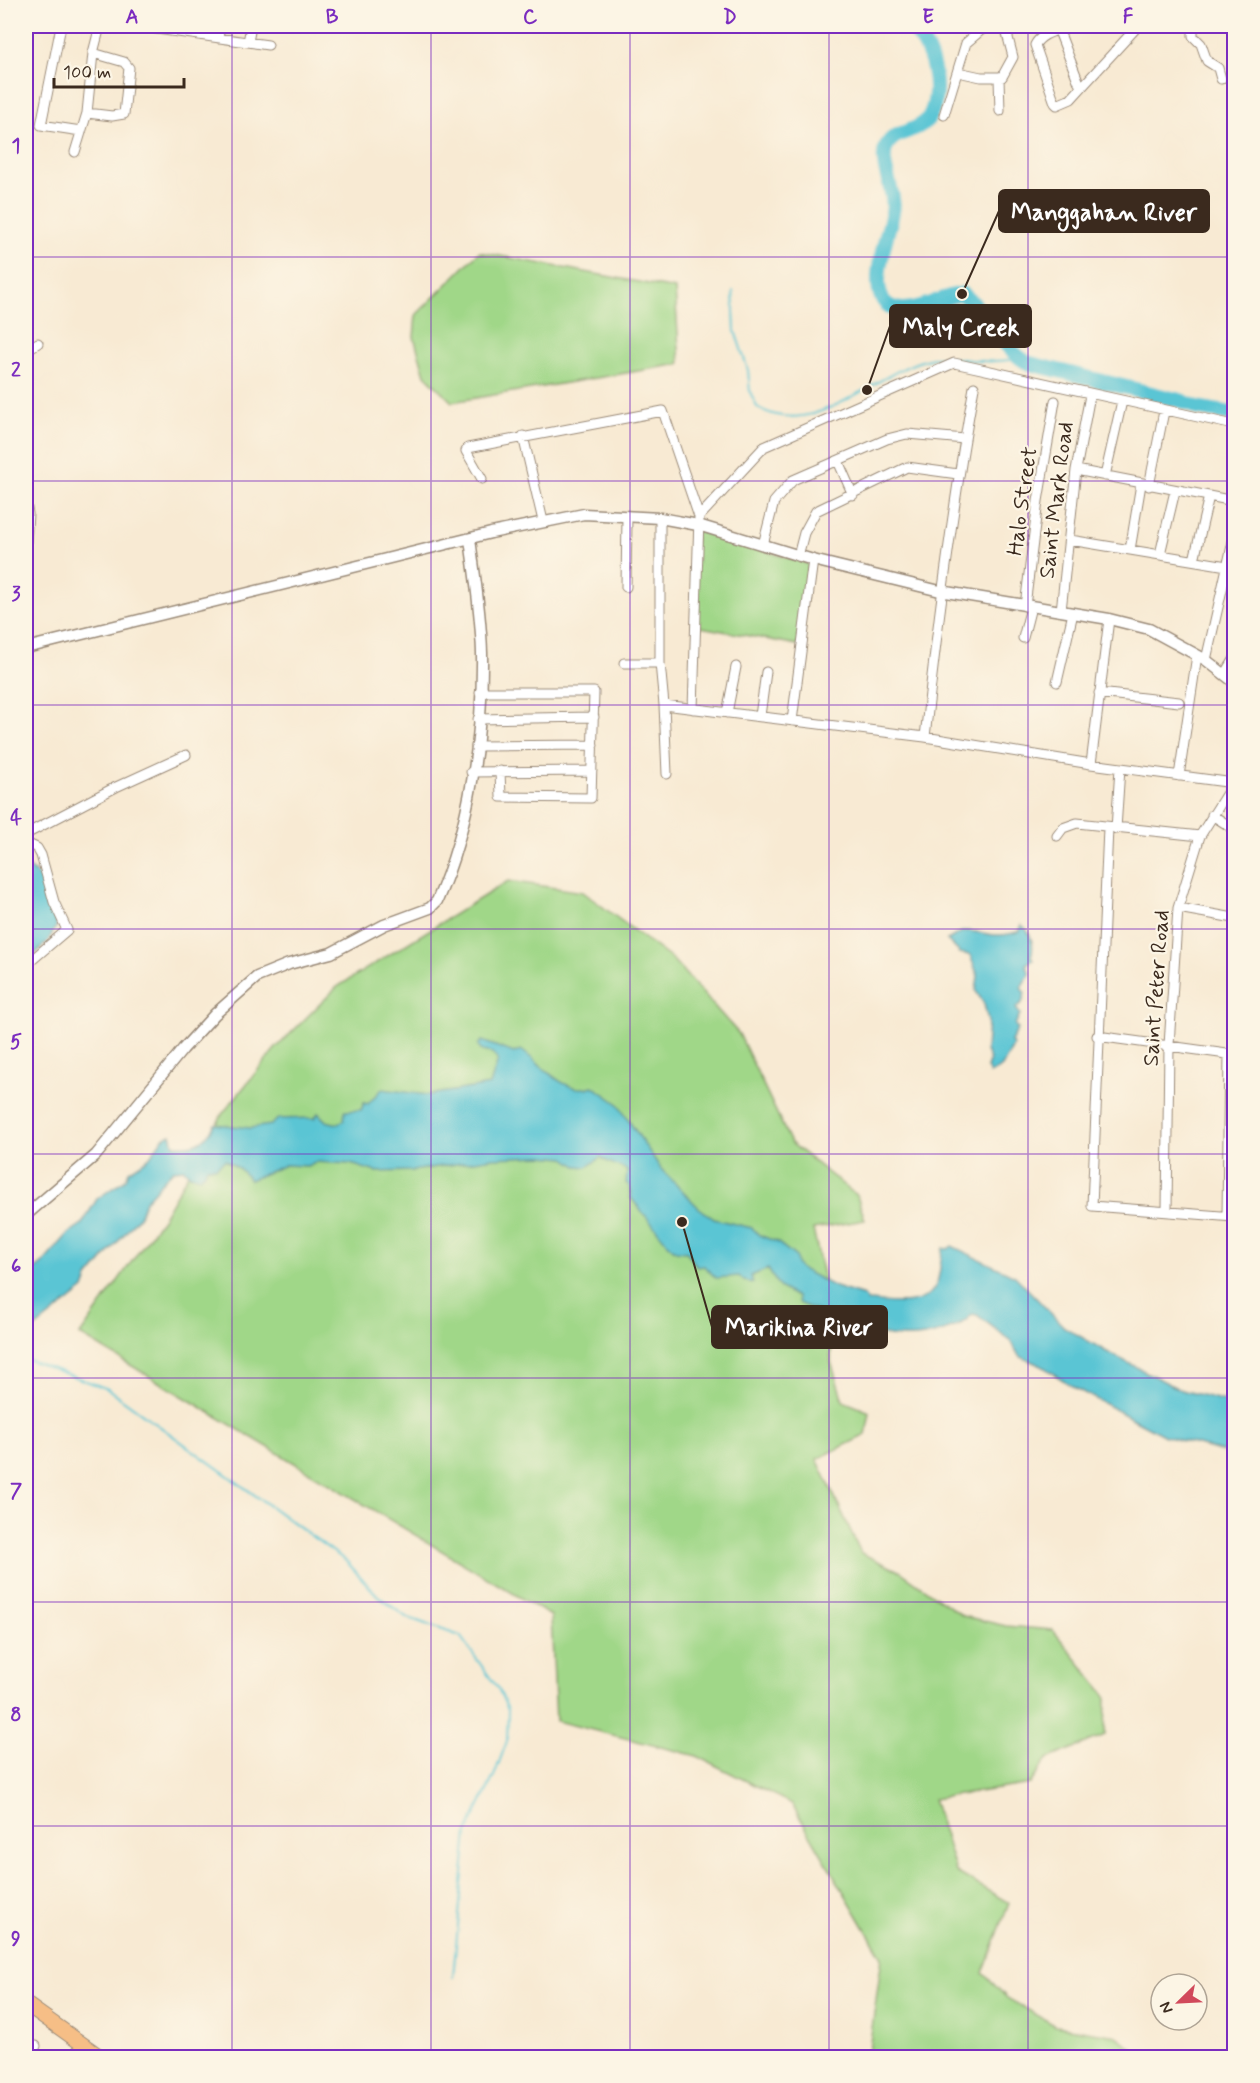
<svg xmlns="http://www.w3.org/2000/svg" width="1260" height="2083" viewBox="0 0 1260 2083" font-family="Mynerve,sans-serif">
  <style>
    .green { fill: #a0d788; stroke: #6e8053; stroke-width: 1.5 }
    .water { fill: #5ac5d4; stroke: #4a7879; stroke-width: 1.5 }
    .lines { fill: none; stroke-linecap: round; stroke-linejoin: round }
    .stream { stroke: #5ac5d4; stroke-width: 2 }
    .river { stroke: #5ac5d4; stroke-width: 15 }
    .minor-casing { stroke: #9a8a78; stroke-width: 11 }
    .tertiary-casing { stroke: #9a8a78; stroke-width: 13 }
    .primary-casing { stroke: #9a8a78; stroke-width: 16 }
    .minor { stroke: #fff; stroke-width: 9 }
    .tertiary { stroke: #fff; stroke-width: 10 }
    .primary { stroke: #f6be86; stroke-width: 14 }
    .grid { fill: none; stroke: #7b2cbf; stroke-width: 1.5; stroke-opacity: 0.55 }
    .labels { text-anchor: middle; stroke-width: 4.5; stroke-linejoin: round; paint-order: stroke }
    .street-label { font-size: 22px; fill: #3b2a1e; stroke: #fcf5e5 }
    .leader { fill: none; stroke: #3b2a1e; stroke-width: 2 }
    .callout-dot { fill: #3b2a1e; stroke: #fcf5e5; stroke-width: 2 }
    .callout { fill: #3b2a1e; stroke: #3b2a1e; stroke-width: 2 }
    .callout-label { font-size: 24px; text-anchor: middle; font-weight: bold; fill: #fff }
    .neatline { fill: none; stroke: #7b2cbf; stroke-width: 2 }
    .grid-label { font-size: 20px; text-anchor: middle; font-weight: bold; fill: #7b2cbf }
  </style>
  <rect width="100%" height="100%" fill="#fcf5e5"/>
  <filter id="ink" filterUnits="userSpaceOnUse"><feTurbulence type="fractalNoise" baseFrequency=".0167" numOctaves="2"/><feDisplacementMap in="SourceGraphic" scale="12" xChannelSelector="R" yChannelSelector="G"/><feConvolveMatrix kernelMatrix="1 2 1 2 8 2 1 2 1" color-interpolation-filters="sRGB"/></filter>
  <filter id="wash" filterUnits="userSpaceOnUse"><feTurbulence type="fractalNoise" baseFrequency=".008" numOctaves="4" result="noise"/><feDisplacementMap in="SourceGraphic" scale="24" xChannelSelector="R" yChannelSelector="G"/><feGaussianBlur stdDeviation="1.35" result="paint"/><feColorMatrix in="noise" values="0 0 0 0 0 0 0 0 0 0 0 0 0 0 0 0 0 1.4 0 .05"/><feComposite in="paint" operator="in"/></filter>
  <g filter="url(#wash)">
    <rect width="100%" height="100%" fill="#f8ead3"/>
    <path class="green" d="M479,252L675,289L680,364L452,402L425,375L414,337L416,315Z
      M695,530L809,564L798,645L695,626Z
      M508,881L583,892L673,960L739,1034L791,1143L857,1196L865,1220L813,1229L832,1317L831,1362L843,1401L870,1412L866,1435L817,1459L861,1553L901,1572L963,1616L1006,1626L1053,1630L1106,1696L1105,1735L1047,1759L1030,1784L933,1799L956,1872L1009,1903L983,1973L1007,1998L1056,2026L1117,2036L1141,2057H868L882,1957L792,1804L697,1756L556,1721L551,1616L80,1335L163,1217L223,1113L275,1049L337,987Z"/>
    <path class="water" d="M26,865L45,882L57,925L48,941L26,963Z
      M1021,925C1031,931 1035,946 1031,956L1033,960L1026,964L1030,974L1021,988L1025,993L1022,1003L1016,1008L1020,1014L1015,1025L1018,1029L1011,1041L1013,1046L1002,1067L990,1074L987,1068L990,1059L986,1051L988,1021L984,1004L976,991L978,976L970,955L960,953L947,940C953,938 960,930 968,931C989,933 997,939 1020,931Z
      M482,1041L514,1053L521,1050C542,1064 565,1097 593,1086L617,1103L661,1169L698,1207L714,1219L752,1228L759,1235L777,1242L796,1257L797,1265L801,1269L835,1287L864,1296L867,1301C890,1302 924,1310 936,1285C941,1275 940,1259 943,1248L948,1249L952,1246L1015,1276L1064,1327L1107,1352L1181,1390L1234,1403V1455L1165,1436L1075,1388L1042,1366L1019,1356L1011,1341L977,1315L972,1314C962,1326 954,1327 941,1332C888,1349 847,1322 798,1303L797,1297L779,1287L768,1269L751,1276L753,1283L744,1281L739,1276L716,1278L704,1266L697,1267L687,1252L676,1251L670,1246L631,1198L629,1185L626,1183L627,1171C620,1164 608,1165 601,1157L587,1167L577,1166L565,1158L541,1156L493,1158L412,1171L376,1172L351,1164L315,1162L307,1166L285,1165L250,1180L240,1169L225,1160L216,1167H207L205,1173L199,1177L190,1175L184,1169L173,1170L145,1201L140,1215L88,1278L84,1289L26,1335V1276L42,1264L69,1233L82,1224L97,1199L126,1179L129,1171L149,1158L163,1138L171,1134L174,1145C193,1146 204,1145 215,1124L250,1128L271,1125L278,1119L315,1118L318,1113L326,1121L338,1124L344,1120L345,1111L361,1110L364,1103L368,1104L382,1089L428,1095L490,1085L498,1060L492,1053L482,1051L478,1045Z"/>
    <g class="lines">
      <path class="stream" d="M733,291L735,331L748,370L750,392L757,407C813,442 873,374 925,360C945,354 964,361 984,361C997,362 1009,360 1021,359
        M26,1359L108,1389L346,1561L378,1596L406,1617L460,1636L499,1690L508,1710L507,1741L494,1776L467,1832L453,1977"/>
      <path class="river" d="M908,26C933,42 945,95 927,120C916,133 893,130 886,147C879,165 895,189 893,209C890,234 853,316 910,309C927,307 944,296 962,294C989,312 1000,348 1028,363L1182,401L1198,408L1234,414"/>
    </g>
  </g>
  <g filter="url(#ink)">
    <g class="lines">
      <g class="minor-casing">
        <path id="minor" d="M61,26L41,125L81,131
          M136,26L268,45
          M1057,26L1081,88L1138,26
          M1068,26C1057,31 1041,33 1035,45L1055,103L1057,105L1071,99L1081,88
          M1193,26V36L1201,44L1207,61L1218,68L1221,79
          M218,38L220,26
          M248,42L251,26
          M958,72L981,77H1002L1013,57L1005,26
          M999,78L1000,111
          M87,113L112,116L124,114L129,68L124,62L93,53
          M944,115L966,43L986,26
          M75,152L87,113L93,53L100,26
          M26,350L38,343
          M523,436L543,521
          M838,461L853,495
          M1076,470L1234,501
          M1105,476L1122,401
          M482,479L466,451L468,448L663,411L699,517
          M1149,486L1164,411
          M26,503L28,514L26,542
          M660,518V663L664,705L925,737L1091,764L1234,783
          M1070,540L1227,566
          M763,545L774,502L793,480L887,439L907,434L965,439
          M1130,550L1141,484
          M1160,554L1175,491
          M798,556L804,533L816,511L907,467L958,474
          M1194,560L1209,496
          M626,587L627,516
          M1025,606L1038,501L1055,401
          M1061,611L1076,470L1090,395
          M1023,638L1031,607
          M1206,660L1234,537
          M624,663H660
          M1226,673L1234,660
          M1057,682L1073,613
          M480,692H594L591,798L501,797L500,771
          M1099,693L1179,702
          M664,705L667,774
          M693,709L699,517L764,447L954,363L1234,425
          M727,713L736,667
          M760,716L766,672
          M478,719L594,717
          M792,721L813,560
          M925,737C938,620 953,503 974,387
          M476,746L593,745
          M1091,764L1109,619
          M471,772L592,771
          M1179,776L1197,655
          M1212,815L1234,829
          M1108,828L1092,1206L1234,1217
          M1116,829L1120,768
          M26,834L116,787L186,755
          M1057,836L1063,828L1077,823L1200,836
          M26,843L37,848L41,855L54,902L67,930L26,965
          M1178,908L1234,918
          M1097,1036L1234,1055
          M1167,1210L1169,1045L1178,908L1200,836L1234,782
          M1227,1216L1229,1054
          M26,2045L36,2046"/>
      </g>
      <g class="tertiary-casing">
        <path id="tertiary" d="M26,648L491,533L584,514L660,518L698,525L813,560L940,591L1109,619L1149,629L1206,660L1234,682
          M26,1215L96,1155L183,1049L215,1014L257,977L289,964L331,953L384,925L430,908L437,901C470,826 483,736 482,653C481,615 475,577 470,539"/>
      </g>
      <g class="primary-casing">
        <path id="primary" d="M26,2004L102,2058"/>
      </g>
      <use href="#minor" class="minor"/>
      <use href="#tertiary" class="tertiary"/>
      <use href="#primary" class="primary"/>
    </g>
  </g>
  <path class="grid" d="M232,26V2058M431,26V2058M630,26V2058M829,26V2058M1028,26V2058M26,257H1234M26,481H1234M26,705H1234M26,929H1234M26,1154H1234M26,1378H1234M26,1602H1234M26,1826H1234"/>
  <g class="labels">
    <g class="street-label">
      <text transform="translate(1055 500) rotate(-83)" y="8">Saint Mark Road</text>
      <text transform="translate(1021 501) rotate(-82)" y="8">Halo Street</text>
      <text transform="translate(1155 988) rotate(-86)" y="8">Saint Peter Road</text>
    </g>
  </g>
  <path class="leader" d="M962 294L999 211M867 390L890 326M682 1222L712 1327"/>
  <g class="callout-dot">
    <circle cx="962" cy="294" r="6"/>
    <circle cx="867" cy="390" r="6"/>
    <circle cx="682" cy="1222" r="6"/>
  </g>
  <g class="callout">
    <rect x="999" y="190" width="210" height="42" rx="6"/>
    <rect x="890" y="305" width="141" height="42" rx="6"/>
    <rect x="712" y="1306" width="175" height="42" rx="6"/>
  </g>
  <g class="callout-label">
    <text x="1104" y="220">Manggahan River</text>
    <text x="961" y="335">Maly Creek</text>
    <text x="799" y="1335">Marikina River</text>
  </g>
  <rect width="1260" height="2083" fill="none" stroke="#fcf5e5" stroke-width="66"/>
  <g transform="translate(1179 2002) rotate(246)"><circle r="28" fill="#fcf5e5" stroke="#afa495" stroke-width="1.5"/>
  <path d="M0-4.5L10 22L0 15L-10 22Z" fill="#d1495b"/>
  <text y="-9" font-size="16" font-weight="bold" text-anchor="middle" fill="#3b2a1e">N</text>
  </g>
  <path d="M54 78v9h130v-9" fill="none" stroke="#3b2a1e" stroke-width="3"/>
  <text x="63" y="78" font-size="18" fill="#3b2a1e" stroke="#fcf5e5" stroke-width="4.5" paint-order="stroke">100 m</text>
  <rect x="33" y="33" width="1194" height="2017" class="neatline"/>
  <g class="grid-label">
    <text x="132" y="23">A</text>
    <text x="332" y="23">B</text>
    <text x="530" y="23">C</text>
    <text x="730" y="23">D</text>
    <text x="928" y="23">E</text>
    <text x="1128" y="23">F</text>
    <text x="16" y="152">1</text>
    <text x="16" y="376">2</text>
    <text x="16" y="600">3</text>
    <text x="16" y="824">4</text>
    <text x="16" y="1048">5</text>
    <text x="16" y="1272">6</text>
    <text x="16" y="1497">7</text>
    <text x="16" y="1721">8</text>
    <text x="16" y="1945">9</text>
  </g>
</svg>
